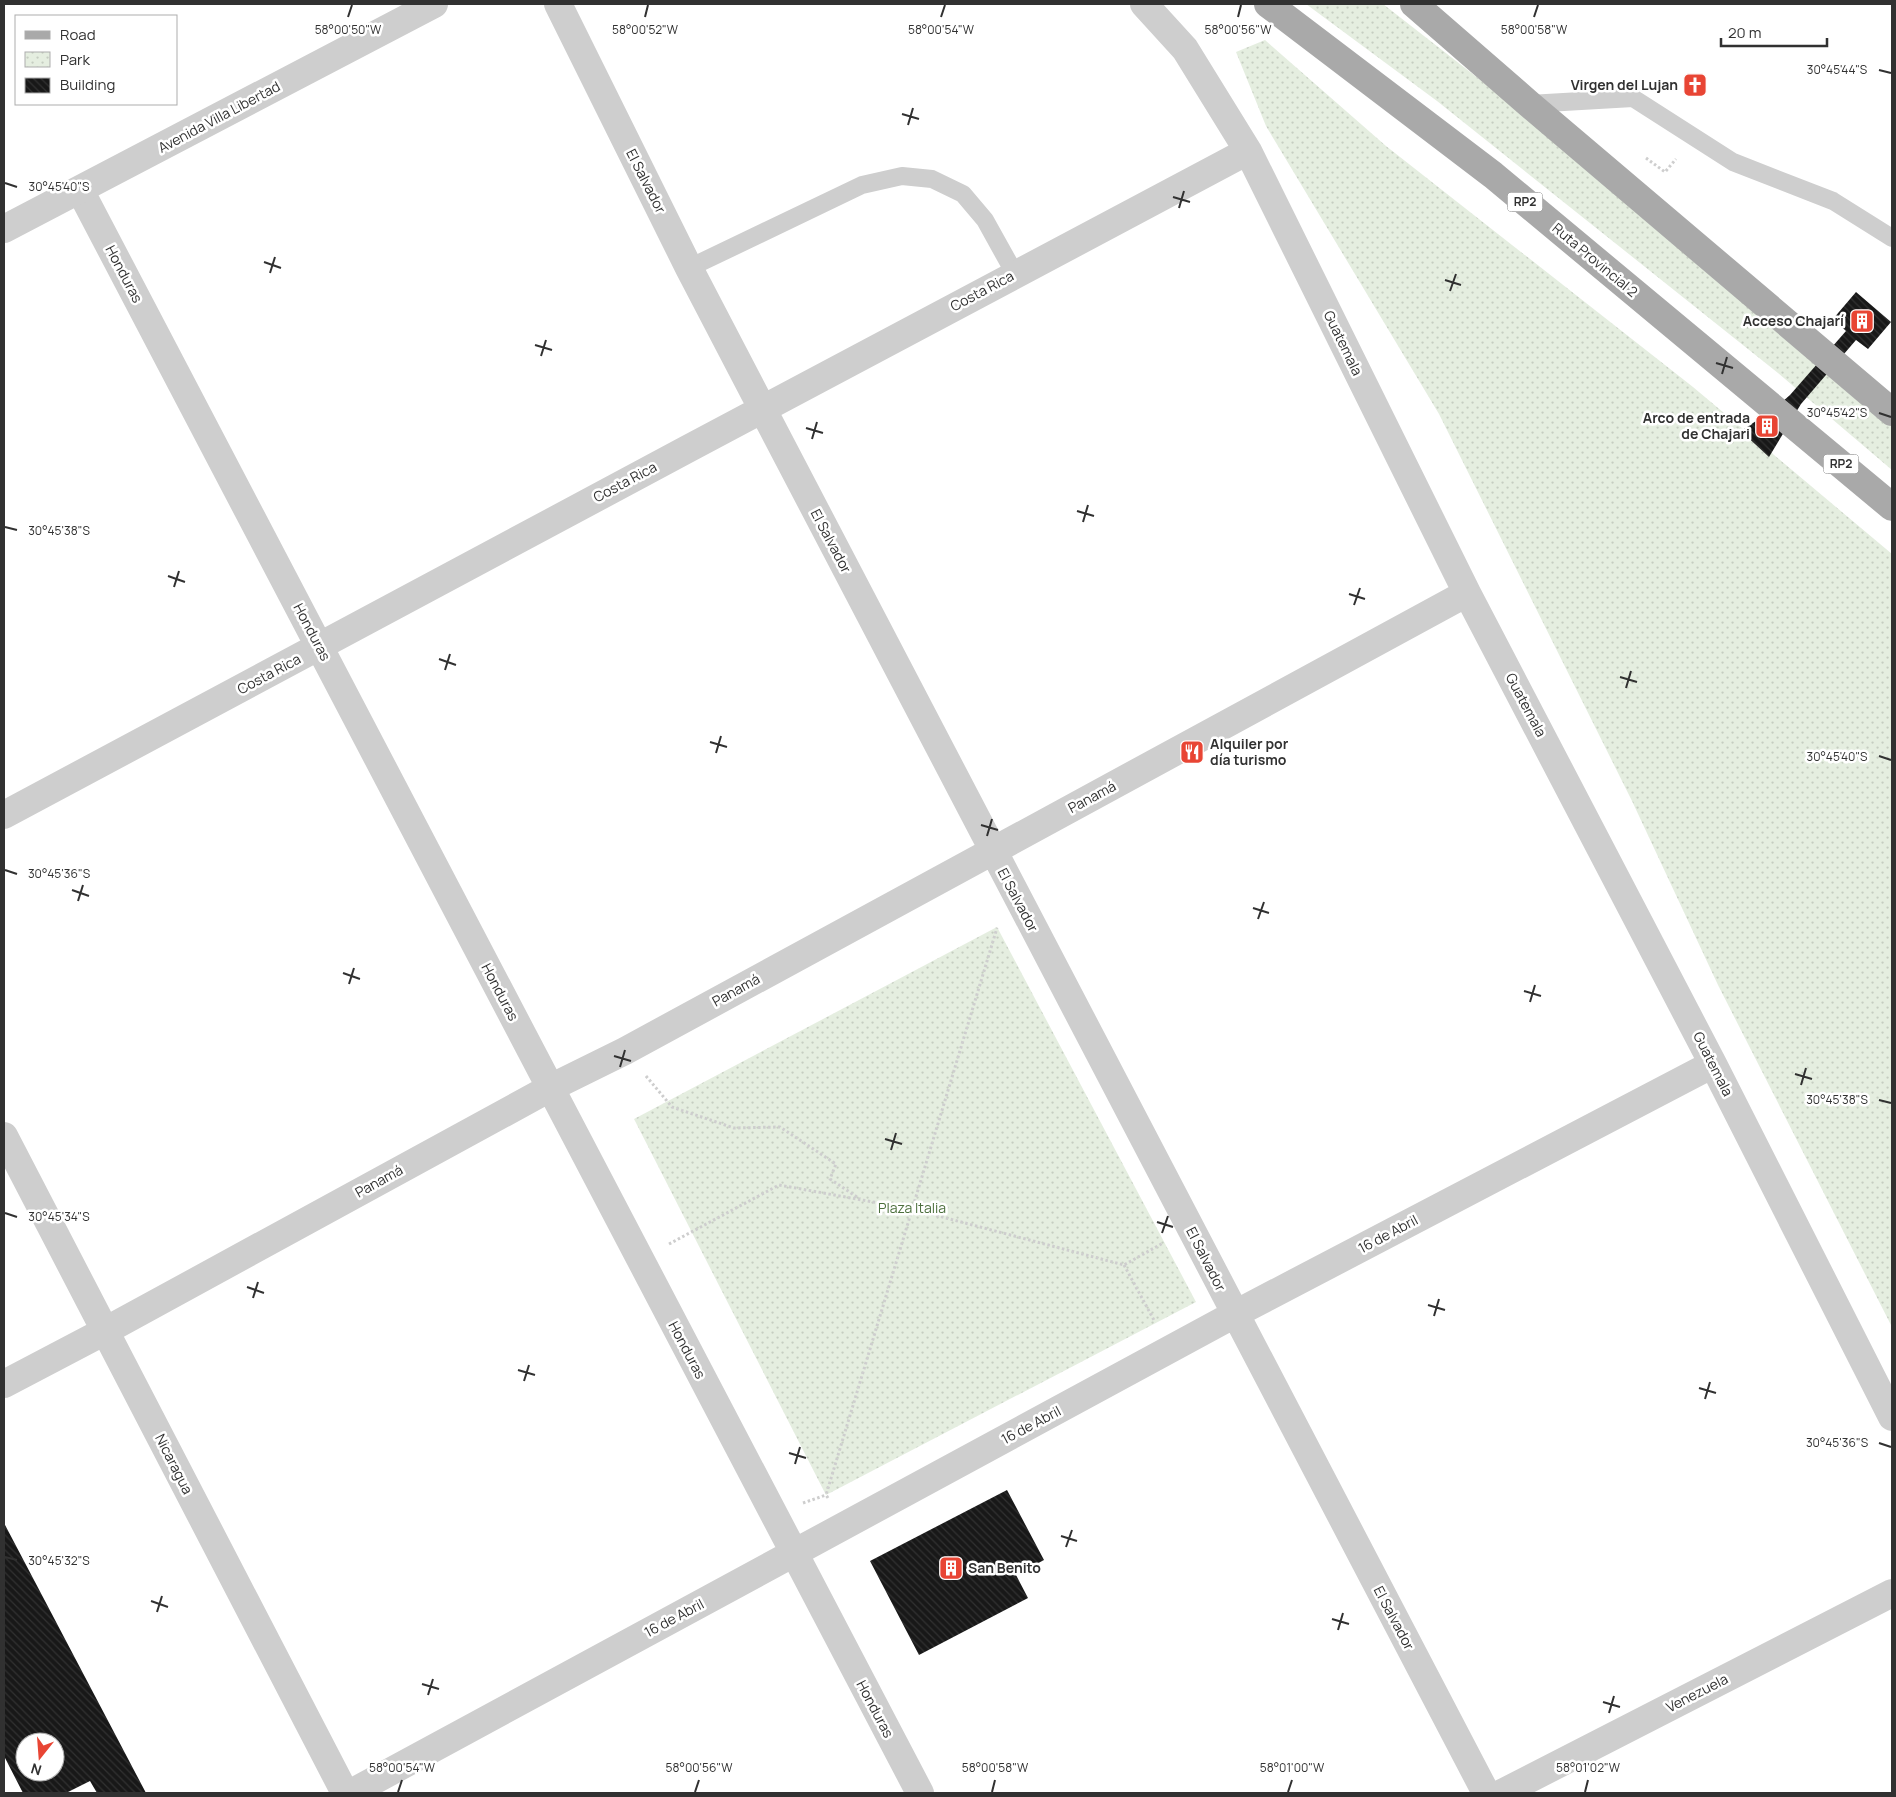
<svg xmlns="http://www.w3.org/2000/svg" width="1896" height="1797" viewBox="0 0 1896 1797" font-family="Manrope,sans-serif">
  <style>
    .park { fill: url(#park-dots) }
    .building { fill: url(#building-back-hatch); fill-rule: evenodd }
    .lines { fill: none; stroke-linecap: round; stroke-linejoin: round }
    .path { stroke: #cecece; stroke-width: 3; stroke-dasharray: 2.5 2.5; stroke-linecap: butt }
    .service { stroke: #cecece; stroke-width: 18 }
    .minor { stroke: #cecece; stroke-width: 28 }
    .tertiary { stroke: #cecece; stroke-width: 28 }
    .primary { stroke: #a9a9a9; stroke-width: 28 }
    .ticks { fill: none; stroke: #313131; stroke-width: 2 }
    .labels { text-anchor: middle; stroke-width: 5; stroke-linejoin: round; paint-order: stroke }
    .shield { fill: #fff; stroke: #6f6f6f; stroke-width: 1 }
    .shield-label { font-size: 12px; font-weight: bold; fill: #313131 }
    .poi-label { font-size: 14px; font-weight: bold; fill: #313131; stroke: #fff; text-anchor: end }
    .street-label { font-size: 14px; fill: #313131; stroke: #fff }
    .park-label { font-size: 14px; fill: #4c6f3d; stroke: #fff }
    .ticks-label { font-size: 12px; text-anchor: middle; fill: #313131; stroke: #fff; stroke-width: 5; stroke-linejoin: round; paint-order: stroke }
  </style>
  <defs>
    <pattern id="park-dots" width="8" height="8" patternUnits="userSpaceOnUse" patternTransform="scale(1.25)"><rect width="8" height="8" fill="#e5eee0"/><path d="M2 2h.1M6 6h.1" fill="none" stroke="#c5cdc1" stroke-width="1.8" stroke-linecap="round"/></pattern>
    <pattern id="building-back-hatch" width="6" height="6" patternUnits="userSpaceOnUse" patternTransform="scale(1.25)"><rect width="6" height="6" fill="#181818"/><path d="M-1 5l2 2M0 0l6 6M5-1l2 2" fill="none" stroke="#313131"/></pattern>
  </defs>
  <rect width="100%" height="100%" fill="#fff"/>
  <path class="park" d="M1306,4H1383L1474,75L1664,228L1892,426V470L1778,373L1437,101Z
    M1265,40L1386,146L1693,387L1892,554V1327L1718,985L1632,801L1439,414L1266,126L1236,52Z
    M997,927L1196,1302L826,1495L634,1119Z"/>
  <path class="building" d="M1856,292L1891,322L1868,349L1856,340L1801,404L1769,457L1741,431L1774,409L1790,395L1846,331L1833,319Z
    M1007,1490L1044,1560L1016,1575L1028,1598L919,1655L870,1561Z
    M4,1523L146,1793H97L90,1781L66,1793H23L4,1756ZM25,1742H55V1772H25Z"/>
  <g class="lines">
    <path class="path" d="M1646,158L1665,172L1676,159
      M646,1076L672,1107L734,1128L780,1127L836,1164L830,1179L860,1199
      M669,1244L779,1185L912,1209L1124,1265L1163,1243
      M1124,1265L1155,1322
      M828,1498L826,1495L997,928
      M803,1503L826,1495"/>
    <path class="service" d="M1529,104L1633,98L1733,162L1833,201L1892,238
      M689,268L862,185L902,176L932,179L963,194L985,220L1015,274"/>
    <path class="minor" d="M558,4L689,268L762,408L1486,1793
      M1144,4L1185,49L1248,151L1467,593L1713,1064L1892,1417
      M80,190L920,1793
      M4,815C419,594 832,370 1248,151
      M4,1136L345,1793
      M4,1384L105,1331L550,1088L625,1051L1467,593
      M351,1793L1235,1314L1713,1064
      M1502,1793L1892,1593"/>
    <path class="tertiary" d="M4,229L434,4"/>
    <path class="primary" d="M1268,4L1493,175L1892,507
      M1414,4L1529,104L1892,412"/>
  </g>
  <path class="ticks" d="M348,17L352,5M645,17L648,5M941,17L945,5M1238,17L1241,5M1534,17L1538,5M1879,70L1891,73M902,114L919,119M908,125L913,108M5,183L17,187M1173,197L1190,202M1179,208L1184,191M264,262L281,268M270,273L275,257M1445,280L1461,285M1450,291L1456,274M535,345L552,350M541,356L546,340M1716,363L1733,368M1722,374L1727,357M1879,413L1891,417M806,428L823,433M812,439L817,422M1077,511L1094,516M1083,522L1088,505M5,527L17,530M168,576L185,582M174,587L179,571M1349,594L1365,599M1354,605L1360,588M439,659L456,665M445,670L450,654M1620,677L1637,682M1626,688L1631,671M710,742L727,747M716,753L721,736M1879,756L1891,760M981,825L998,830M987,836L992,819M5,870L17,874M72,890L89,896M78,901L83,885M1253,908L1269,913M1258,919L1264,902M343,973L360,979M349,984L354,968M1524,991L1541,996M1530,1002L1535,985M614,1056L631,1061M620,1067L625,1050M1795,1074L1812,1079M1801,1085L1806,1068M1879,1100L1891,1103M885,1139L902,1144M891,1150L896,1133M5,1213L17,1217M1157,1222L1173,1227M1162,1233L1168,1216M247,1287L264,1293M253,1298L258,1282M1428,1305L1445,1310M1434,1316L1439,1299M518,1370L535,1375M524,1381L529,1365M1699,1388L1716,1393M1705,1399L1710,1382M1879,1443L1891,1447M789,1453L806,1458M795,1464L800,1447M1061,1536L1077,1541M1066,1547L1072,1530M5,1557L17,1560M151,1601L168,1607M157,1612L162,1596M1332,1619L1349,1624M1338,1630L1343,1613M422,1684L439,1689M428,1695L433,1679M1603,1702L1620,1707M1609,1713L1614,1696M398,1792L402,1780M695,1792L699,1780M992,1792L995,1780M1288,1792L1292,1780M1585,1792L1588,1780"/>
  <defs>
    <g id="church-square" transform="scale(1.25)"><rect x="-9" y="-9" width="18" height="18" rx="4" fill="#e84534" stroke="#fff"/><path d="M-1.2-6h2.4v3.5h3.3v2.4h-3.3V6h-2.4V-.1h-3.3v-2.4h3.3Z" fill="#fff"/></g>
    <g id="building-square" transform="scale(1.25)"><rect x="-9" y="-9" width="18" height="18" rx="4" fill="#e84534" stroke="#fff"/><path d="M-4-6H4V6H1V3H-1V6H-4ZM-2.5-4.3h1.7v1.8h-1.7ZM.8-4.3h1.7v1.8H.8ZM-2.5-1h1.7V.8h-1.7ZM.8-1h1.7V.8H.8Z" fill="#fff"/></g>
    <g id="restaurant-square" transform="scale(1.25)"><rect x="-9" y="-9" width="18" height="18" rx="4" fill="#e84534" stroke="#fff"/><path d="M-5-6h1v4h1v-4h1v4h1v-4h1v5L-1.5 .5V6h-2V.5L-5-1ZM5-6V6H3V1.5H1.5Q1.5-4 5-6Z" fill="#fff"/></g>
  </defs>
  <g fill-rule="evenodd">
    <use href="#church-square" x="1695" y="85"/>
    <use href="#building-square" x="1862" y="321"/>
    <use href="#building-square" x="1767" y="426"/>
    <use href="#restaurant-square" x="1192" y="752"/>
    <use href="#building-square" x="951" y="1568"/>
  </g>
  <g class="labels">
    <g class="shield">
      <rect x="1507.5" y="192.5" width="35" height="19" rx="4"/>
      <rect x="1823.5" y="454.5" width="35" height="19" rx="4"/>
    </g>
    <g class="shield-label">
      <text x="1525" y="206">RP2</text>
      <text x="1841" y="468">RP2</text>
    </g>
    <g class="poi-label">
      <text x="1678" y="90">Virgen del Lujan</text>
      <text x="1844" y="326">Acceso Chajarí</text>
      <text x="1750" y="423">Arco de entrada<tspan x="1750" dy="16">de Chajari</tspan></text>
      <text x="1210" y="749" text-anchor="start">Alquiler por<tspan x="1210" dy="16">día turismo</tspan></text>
      <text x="968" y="1573" text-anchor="start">San Benito</text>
    </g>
    <g class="street-label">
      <text transform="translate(219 117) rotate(-28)" y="5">Avenida Villa Libertad</text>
      <text transform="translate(646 181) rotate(63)" y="5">El Salvador</text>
      <text transform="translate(1595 260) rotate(40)" y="5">Ruta Provincial 2</text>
      <text transform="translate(124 274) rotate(62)" y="5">Honduras</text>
      <text transform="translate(982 291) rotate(-28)" y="5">Costa Rica</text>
      <text transform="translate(1343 343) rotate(64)" y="5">Guatemala</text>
      <text transform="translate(625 482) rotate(-28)" y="5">Costa Rica</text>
      <text transform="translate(831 541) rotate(62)" y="5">El Salvador</text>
      <text transform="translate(312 632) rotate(62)" y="5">Honduras</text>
      <text transform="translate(269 674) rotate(-28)" y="5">Costa Rica</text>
      <text transform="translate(1526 705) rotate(62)" y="5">Guatemala</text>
      <text transform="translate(1092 797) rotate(-28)" y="5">Panamá</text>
      <text transform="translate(1018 900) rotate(62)" y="5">El Salvador</text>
      <text transform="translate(736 990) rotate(-29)" y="5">Panamá</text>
      <text transform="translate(500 992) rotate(62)" y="5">Honduras</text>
      <text transform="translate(1713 1064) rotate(63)" y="5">Guatemala</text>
      <text transform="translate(379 1181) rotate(-29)" y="5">Panamá</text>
      <text transform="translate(1388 1234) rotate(-28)" y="5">16 de Abril</text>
      <text transform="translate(1206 1259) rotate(63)" y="5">El Salvador</text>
      <text transform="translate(687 1350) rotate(62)" y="5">Honduras</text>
      <text transform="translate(1031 1425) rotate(-28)" y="5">16 de Abril</text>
      <text transform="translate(174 1464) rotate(63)" y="5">Nicaragua</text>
      <text transform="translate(674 1618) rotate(-28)" y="5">16 de Abril</text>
      <text transform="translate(1394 1618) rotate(62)" y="5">El Salvador</text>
      <text transform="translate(1697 1693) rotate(-27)" y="5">Venezuela</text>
      <text transform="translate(875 1709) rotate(62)" y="5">Honduras</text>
    </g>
    <g class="park-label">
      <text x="912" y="1213">Plaza Italia</text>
    </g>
  </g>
  <g class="ticks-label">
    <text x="348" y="34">58°00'50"W</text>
    <text x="645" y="34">58°00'52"W</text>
    <text x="941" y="34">58°00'54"W</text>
    <text x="1238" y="34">58°00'56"W</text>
    <text x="1534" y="34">58°00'58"W</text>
    <text x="1837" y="74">30°45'44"S</text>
    <text x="59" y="191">30°45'40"S</text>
    <text x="1837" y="417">30°45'42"S</text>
    <text x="59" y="535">30°45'38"S</text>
    <text x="1837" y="761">30°45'40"S</text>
    <text x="59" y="878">30°45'36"S</text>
    <text x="1837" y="1104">30°45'38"S</text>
    <text x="59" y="1221">30°45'34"S</text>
    <text x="1837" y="1447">30°45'36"S</text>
    <text x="59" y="1565">30°45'32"S</text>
    <text x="402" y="1772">58°00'54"W</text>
    <text x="699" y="1772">58°00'56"W</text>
    <text x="995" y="1772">58°00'58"W</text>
    <text x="1292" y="1772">58°01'00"W</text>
    <text x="1588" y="1772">58°01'02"W</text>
  </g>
  <rect width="1896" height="1797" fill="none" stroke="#313131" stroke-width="10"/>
  <rect x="15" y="15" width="162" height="90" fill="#ffffff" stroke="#adadad"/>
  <rect x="25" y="31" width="25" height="8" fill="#a9a9a9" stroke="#adadad"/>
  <text x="60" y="40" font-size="15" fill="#313131">Road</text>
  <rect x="25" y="52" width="25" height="15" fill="url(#park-dots)" stroke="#adadad"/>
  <text x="60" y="65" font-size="15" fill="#313131">Park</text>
  <rect x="25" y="78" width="25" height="15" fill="url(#building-back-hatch)" stroke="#adadad"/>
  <text x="60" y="90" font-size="15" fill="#313131">Building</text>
  <g transform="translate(40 1757) rotate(197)"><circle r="24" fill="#ffffff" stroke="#adadad"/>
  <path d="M0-4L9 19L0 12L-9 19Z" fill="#e84534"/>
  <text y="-8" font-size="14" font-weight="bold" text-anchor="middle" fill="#313131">N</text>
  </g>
  <path d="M1721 38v8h106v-8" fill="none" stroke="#313131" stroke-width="2.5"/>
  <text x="1728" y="38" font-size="15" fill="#313131" stroke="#ffffff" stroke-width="4" paint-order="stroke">20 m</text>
</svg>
